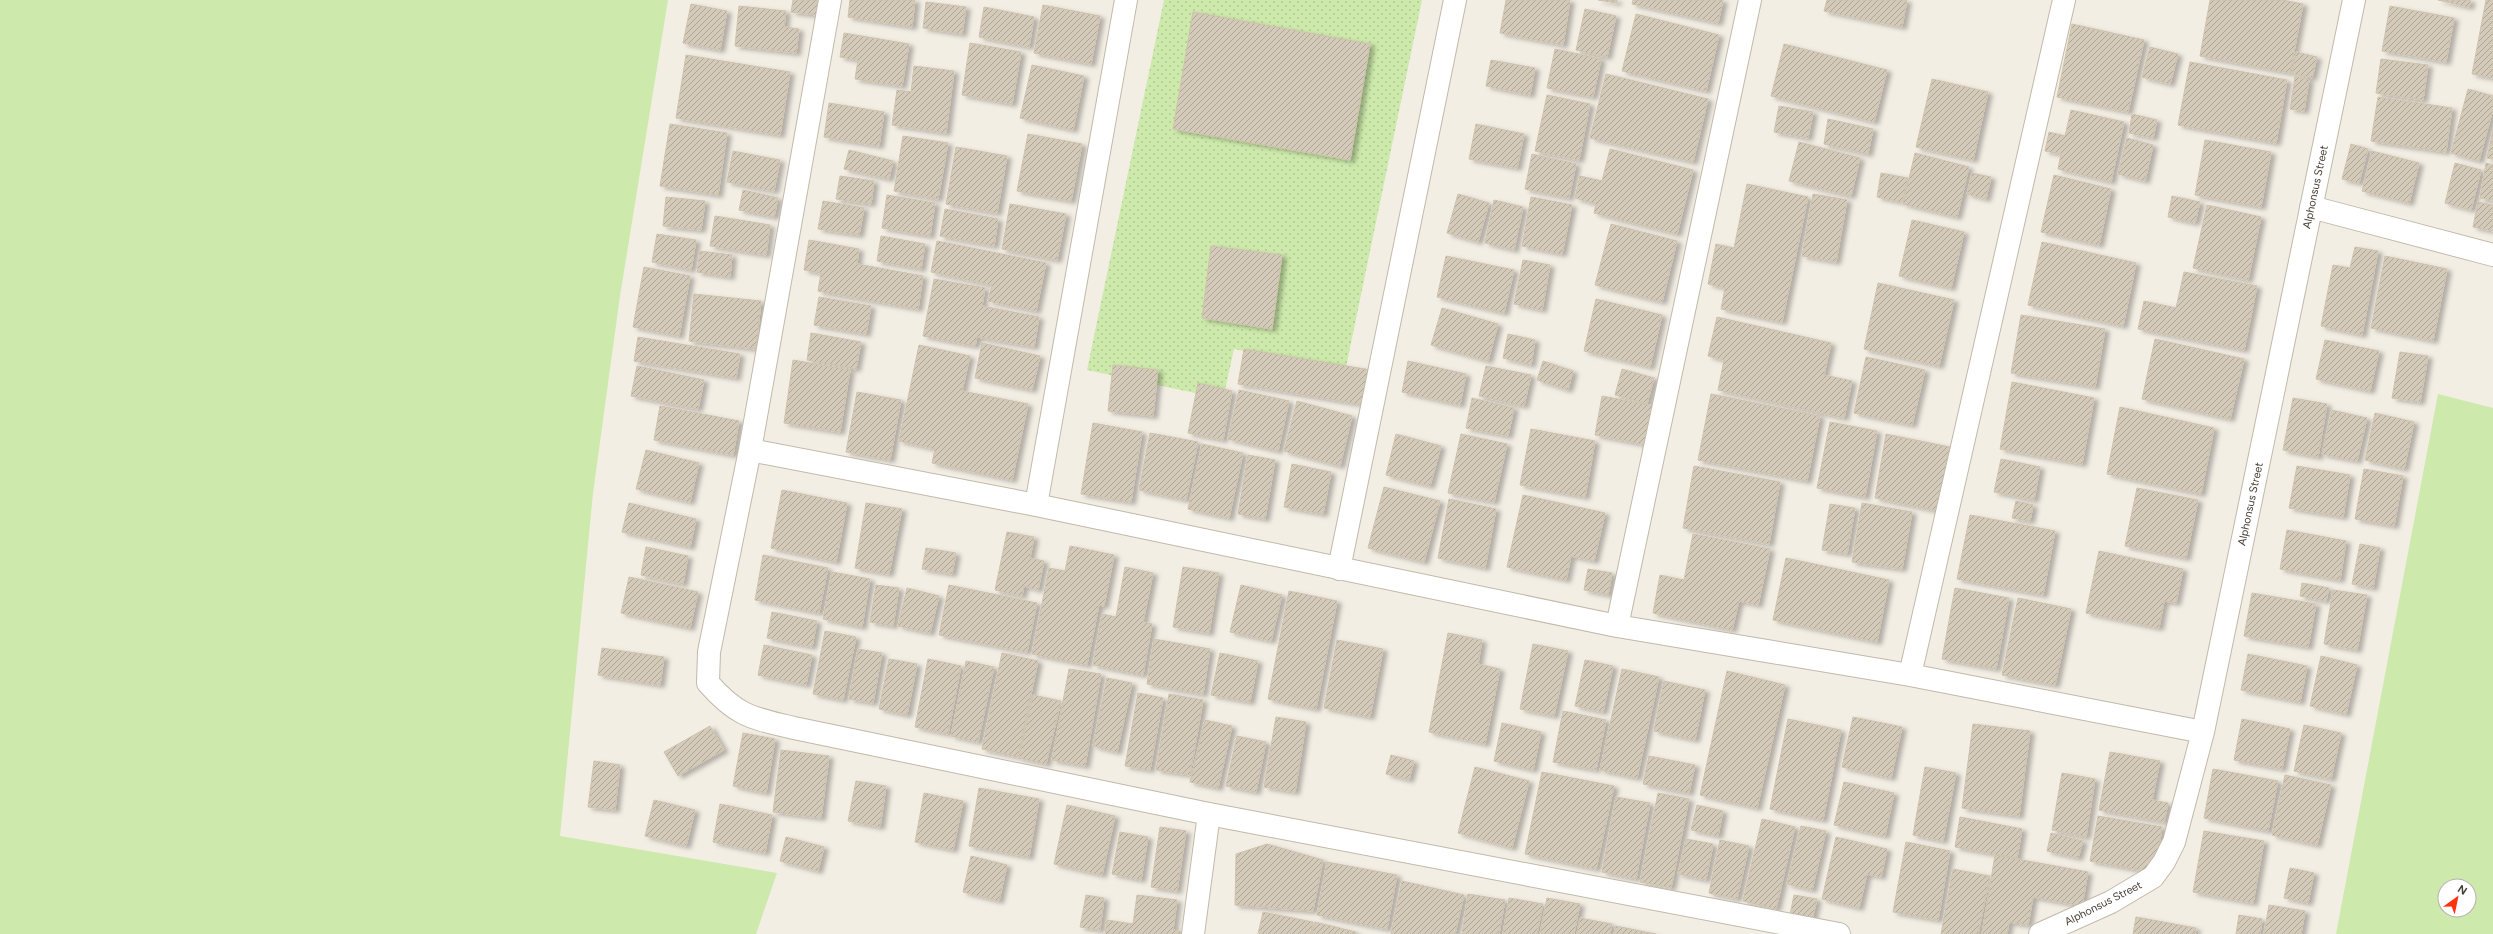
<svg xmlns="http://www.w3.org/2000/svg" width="2493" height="934" viewBox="0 0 2493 934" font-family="Figtree,sans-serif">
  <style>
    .green { fill: #cde9ab; fill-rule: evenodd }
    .park { fill: url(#park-dots) }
    .building { fill: url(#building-hatch); stroke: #cfc2ac; filter: url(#shadow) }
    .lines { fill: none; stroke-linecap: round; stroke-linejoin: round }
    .street-casing { stroke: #c1b9a9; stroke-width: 24 }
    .street { stroke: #fff; stroke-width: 22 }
    .labels { text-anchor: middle; stroke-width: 3; stroke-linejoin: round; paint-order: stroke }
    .street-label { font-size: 11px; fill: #453e34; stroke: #fff }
  </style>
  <defs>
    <pattern id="park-dots" width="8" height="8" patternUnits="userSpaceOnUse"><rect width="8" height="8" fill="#cde9ab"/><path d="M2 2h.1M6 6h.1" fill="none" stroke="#b1c994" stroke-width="1.8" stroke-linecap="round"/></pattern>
    <pattern id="building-hatch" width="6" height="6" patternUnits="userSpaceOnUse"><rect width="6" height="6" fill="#d4cab9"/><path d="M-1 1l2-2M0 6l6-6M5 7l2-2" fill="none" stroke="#aea597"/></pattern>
    <filter id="shadow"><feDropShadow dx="4.5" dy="2.5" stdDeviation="2" flood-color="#0004"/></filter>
  </defs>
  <rect width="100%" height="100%" fill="#f3eee4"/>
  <path class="green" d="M0,0H668L620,296L593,493L560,836L777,873L756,934H0Z
    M2438,394L2493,408V934H2336ZM2445,886H2469V910H2445Z"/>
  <path class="park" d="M1164,0H1422L1345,372L1234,349L1223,399L1087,370Z"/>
  <path class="building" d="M793,0H819L817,15L791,12Z
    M850,0H915L912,27L848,17Z
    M1506,0H1570L1563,45L1500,33Z
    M1598,0H1617V3Z
    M1633,0H1723L1718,23L1632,4Z
    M1827,0H1907L1902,27L1824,11Z
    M2210,0H2283L2303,4L2290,73L2200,56Z
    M2438,0H2471L2469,7Z
    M2486,0H2493V78L2472,74Z
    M926,2L966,7L962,34L923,28Z
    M691,4L727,11L720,50L683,43Z
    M1043,5L1100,16L1091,64L1034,53Z
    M739,6L786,11L784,27L799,29L796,53L735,46Z
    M2390,6L2454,18L2446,62L2382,51Z
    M984,7L1034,17L1029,47L979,37Z
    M1585,9L1616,16L1607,57L1576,50Z
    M1193,12L1370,44L1350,160L1173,129Z
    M1636,14L1719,35L1706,91L1622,71Z
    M2072,24L2144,40L2128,112L2057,97Z
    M844,33L909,44L902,86L855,79L858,60L840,57Z
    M970,43L1021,52L1012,104L962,95Z
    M1784,44L1887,70L1874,122L1771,96Z
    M2150,47L2178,54L2170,84L2142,77Z
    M1555,49L1601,59L1593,97L1547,88Z
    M2296,52L2317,57L2312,78L2292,74Z
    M686,55L790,72L780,135L676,118Z
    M2381,59L2428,65L2423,100L2376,93Z
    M1491,60L1535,68L1530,95L1486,86Z
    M2190,62L2287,80L2276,143L2178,125Z
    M1032,65L1084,76L1073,130L1020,118Z
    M914,66L954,71L946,133L892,125L897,90L911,92Z
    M1606,74L1708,99L1693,162L1590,138Z
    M2295,76L2309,80L2304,111L2290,109Z
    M1932,79L1988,92L1973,160L1916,147Z
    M2468,89L2493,96V109L2479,161L2451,153Z
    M1547,95L1590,104L1579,160L1535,151Z
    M2378,97L2452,108L2446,152L2371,141Z
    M829,103L884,112L879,146L824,137Z
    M1779,106L1813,112L1808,138L1774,132Z
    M2071,110L2124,122L2111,182L2058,169L2061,154L2045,151L2049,132L2065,136Z
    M2132,114L2157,120L2153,138L2129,133Z
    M1828,119L1873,129L1868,154L1824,144Z
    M670,124L727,133L718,195L660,186Z
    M1476,124L1524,134L1517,168L1469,159Z
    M2493,130V159L2487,158Z
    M1028,134L1082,144L1071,201L1017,191Z
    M903,136L948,143L938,199L894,191Z
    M2127,138L2153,145L2145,181L2118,174Z
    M2205,140L2271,152L2261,207L2195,195Z
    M1799,142L1860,158L1851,196L1789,181Z
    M2351,144L2368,149L2359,183L2342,179Z
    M956,147L1007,156L997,213L946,204Z
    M1610,149L1693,170L1677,234L1594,213L1596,204L1575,198L1580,176L1602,181Z
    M849,150L893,161L889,179L844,169Z
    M733,151L780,160L774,191L727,182Z
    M2372,151L2419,163L2409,203L2362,191Z
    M1915,153L1969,167L1957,217L1903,204Z
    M1532,154L1576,164L1569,198L1525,189Z
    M2455,163L2481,170L2471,210L2445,203Z
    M2486,163L2493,165V200L2480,198Z
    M1881,173L1908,178L1902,202L1877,197Z
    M1972,173L1991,177L1986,199L1967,194Z
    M2054,175L2111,189L2099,245L2041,232Z
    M840,176L874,181L871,204L836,199Z
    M1747,184L1808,197L1782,322L1721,309L1725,288L1708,284L1716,244L1734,248Z
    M743,190L778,198L774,217L739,210Z
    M1458,194L1489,203L1478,242L1447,233Z
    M1813,194L1847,200L1836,262L1802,256Z
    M887,195L935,203L930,236L882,228Z
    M2172,196L2200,202L2195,223L2168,217Z
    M666,197L705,201L701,230L663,226Z
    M1531,197L1572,205L1562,254L1522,246Z
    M1494,200L1523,207L1514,250L1485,243Z
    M823,201L864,208L859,235L818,229Z
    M2478,202L2493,205V231L2473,227Z
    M1010,204L1066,214L1057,260L1002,249Z
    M2207,205L2261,217L2248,280L2193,268Z
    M945,209L998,219L994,246L940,236Z
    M715,216L770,225L766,255L710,246Z
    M1912,220L1964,232L1951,288L1899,276Z
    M1611,224L1677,241L1662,302L1595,285Z
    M657,234L696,240L691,270L652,262Z
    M881,236L925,244L921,269L877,261Z
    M809,240L859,249L857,264L923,276L918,309L818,291L821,273L804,270Z
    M937,241L1046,263L1036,311L988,301L992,285L931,272Z
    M2042,242L2136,263L2123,326L2028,305Z
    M1211,246L1282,255L1272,329L1202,318Z
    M2355,247L2378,251L2362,335L2321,326L2333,265L2350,268Z
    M700,251L732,255L730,277L697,272Z
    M1446,256L1514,270L1504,313L1437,297Z
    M2385,256L2447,269L2433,341L2371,328Z
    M1523,260L1550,265L1542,310L1514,304Z
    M644,267L690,276L679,336L633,327Z
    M2184,272L2257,286L2244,350L2138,329L2144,301L2176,308Z
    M934,279L985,288L982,306L1039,317L1034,347L977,337L975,346L923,336Z
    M1878,283L1954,300L1939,366L1864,349Z
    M694,294L761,301L756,349L689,341Z
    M819,297L871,306L866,334L814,325Z
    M1596,299L1662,315L1650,367L1584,351Z
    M1442,308L1498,324L1488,361L1431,345Z
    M2021,315L2105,329L2095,387L2011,373Z
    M1717,317L1831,343L1824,375L1852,381L1844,418L1718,390L1724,360L1708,356Z
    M811,333L861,342L856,369L807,360Z
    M1508,334L1535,340L1531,365L1503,358Z
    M638,337L740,354L736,378L634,361Z
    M2155,339L2244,359L2230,419L2142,399Z
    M2325,340L2379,351L2370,391L2316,379Z
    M982,343L1040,356L1032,390L975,378Z
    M919,345L970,356L962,391L1028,404L1012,480L932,463L935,449L899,441Z
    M1244,349L1371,370L1365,405L1238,384Z
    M2400,352L2428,356L2420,402L2392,398Z
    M1866,357L1925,370L1912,425L1854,413Z
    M793,360L850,370L840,432L784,423Z
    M1408,361L1466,374L1460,405L1402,392Z
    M1543,361L1573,371L1568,390L1537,380Z
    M1113,365L1158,370L1153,416L1108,411Z
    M637,366L704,380L698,409L631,396Z
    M1486,366L1531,375L1524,406L1479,396Z
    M1622,369L1654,378L1647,404L1615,395Z
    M2012,382L2094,398L2082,464L2000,449Z
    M1198,383L1232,391L1223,440L1188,433Z
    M1239,390L1289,401L1278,451L1228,439Z
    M857,392L901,400L890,460L846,452Z
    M1711,394L1820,416L1807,481L1698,460Z
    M1602,396L1659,407L1652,446L1595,435Z
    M1472,398L1514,408L1508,436L1466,428Z
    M2293,398L2327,404L2318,457L2283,450Z
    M1297,401L1352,416L1340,466L1284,451Z
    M660,406L739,421L733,455L654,440Z
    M2120,407L2214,428L2201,494L2107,474Z
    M2332,410L2367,418L2357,461L2322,454Z
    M2375,413L2414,422L2404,469L2365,460Z
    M1830,422L1877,431L1865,497L1817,488Z
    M1093,423L1142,432L1131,502L1081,494Z
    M1531,429L1595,441L1585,497L1520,485Z
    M1150,433L1198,442L1186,500L1139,490Z
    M1396,434L1441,446L1430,486L1386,475Z
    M1461,434L1507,444L1494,502L1448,493Z
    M1886,434L1950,447L1938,511L1875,498Z
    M1202,444L1243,453L1229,518L1188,509Z
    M646,450L699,463L690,502L636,489Z
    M1248,455L1275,460L1265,519L1238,514Z
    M2001,459L2040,467L2034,500L1994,492Z
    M1292,464L1331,472L1323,514L1284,507Z
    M1694,466L1780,482L1769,544L1683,528Z
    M2297,466L2350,475L2343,517L2289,508Z
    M2364,469L2403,476L2394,526L2355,519Z
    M1384,487L1440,501L1424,562L1368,548Z
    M2137,488L2198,500L2186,558L2125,546Z
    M782,490L847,503L836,562L771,548Z
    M1523,495L1605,513L1594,561L1571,556L1566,580L1507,567Z
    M1449,499L1496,509L1485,568L1438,558Z
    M2016,501L2033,505L2030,521L2012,518Z
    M629,503L696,519L690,547L622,532Z
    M866,503L902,509L889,574L855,568Z
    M1862,503L1912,512L1902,569L1852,562Z
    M1830,504L1855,508L1847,554L1822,550Z
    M1970,515L2055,531L2043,595L1957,579Z
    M2287,530L2346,541L2340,580L2280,569Z
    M1007,532L1034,537L1030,558L1044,561L1038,590L1024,586L1022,596L995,590Z
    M1693,534L1770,549L1758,605L1739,601L1732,630L1653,613L1660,575L1684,580Z
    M2360,544L2380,548L2373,588L2352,584Z
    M1070,546L1114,555L1104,606L1099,605L1087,665L1032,654L1049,568L1065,571Z
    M646,547L688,556L683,584L641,575Z
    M926,548L956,553L952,574L922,569Z
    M2099,551L2183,569L2176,603L2164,601L2159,628L2086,613Z
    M763,555L828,568L819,613L755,600Z
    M1786,558L1889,580L1877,642L1773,620Z
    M1125,567L1153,573L1143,622L1152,624L1143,675L1093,665L1102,614L1116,617Z
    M1183,567L1219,573L1209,633L1173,627Z
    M1588,569L1612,573L1608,595L1584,590Z
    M832,572L870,579L862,627L823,619Z
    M629,577L698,592L690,628L621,613Z
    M2302,583L2329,588L2326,601L2300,596Z
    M876,585L899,588L893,626L870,622Z
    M949,585L1037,603L1027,652L939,635Z
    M1241,585L1282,595L1271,641L1230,632Z
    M907,588L939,596L930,633L898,626Z
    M1955,588L2009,598L1996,669L1942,659Z
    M2333,590L2367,595L2357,650L2324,644Z
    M1289,591L1337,601L1316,709L1268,699Z
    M2252,593L2316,604L2308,647L2244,636Z
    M2018,598L2071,609L2055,685L2002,675Z
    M772,612L817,621L812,647L767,638Z
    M825,631L856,637L843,700L813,694Z
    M1448,633L1482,640L1478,664L1500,669L1485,744L1429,732Z
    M1154,639L1210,649L1203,694L1147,684Z
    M1337,640L1383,649L1370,717L1324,708Z
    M1533,644L1568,651L1554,716L1520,709Z
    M764,645L812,655L806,685L758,675Z
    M602,648L664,657L660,685L598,675Z
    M858,649L882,653L873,703L849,699Z
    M1002,653L1038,661L1018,757L982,749Z
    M1220,653L1258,661L1250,702L1211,695Z
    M2248,654L2307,666L2300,702L2241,690Z
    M2321,656L2357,665L2346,714L2310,706Z
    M889,659L917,664L907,715L879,709Z
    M928,659L961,666L948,734L915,727Z
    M1585,660L1613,666L1603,712L1575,706Z
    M966,661L994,667L978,742L951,736Z
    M1069,669L1101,674L1085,766L1052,760Z
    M1622,669L1659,677L1637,778L1600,770Z
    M1727,671L1785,685L1757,808L1700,795Z
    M1107,678L1132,683L1117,752L1093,746Z
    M1664,681L1705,690L1695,740L1654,731Z
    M1138,693L1163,698L1150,770L1125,766Z
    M1169,694L1203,700L1190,775L1156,770Z
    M1033,695L1061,701L1046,764L1019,758Z
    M1563,711L1606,720L1596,770L1553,762Z
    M1276,717L1306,722L1295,792L1264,787Z
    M1853,717L1902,727L1891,778L1842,767Z
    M1788,719L1841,730L1823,820L1770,809Z
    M2242,719L2290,729L2282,769L2234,760Z
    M1205,720L1232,726L1218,788L1190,782Z
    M1502,723L1541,732L1533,770L1494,761Z
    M1973,724L2030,731L2019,816L1962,808Z
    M2304,725L2341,733L2331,779L2294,771Z
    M710,726L724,750L678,776L664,752Z
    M743,733L775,739L766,793L733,786Z
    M1237,736L1266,742L1256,792L1226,786Z
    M781,750L829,756L821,818L773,812Z
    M2110,752L2160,761L2152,800L2168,803L2164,822L2099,810Z
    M1391,755L1414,761L1409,780L1386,774Z
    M1649,756L1695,765L1689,793L1643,784Z
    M594,761L620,765L615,810L588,807Z
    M1475,767L1529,781L1512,848L1458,833Z
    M1925,767L1956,773L1943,841L1913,835Z
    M2213,769L2278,781L2268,831L2204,818Z
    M1542,772L1614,786L1596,869L1525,854Z
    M2062,773L2095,779L2086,837L2052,830Z
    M2285,775L2331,785L2317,845L2272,835Z
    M856,781L886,786L880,827L848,821Z
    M1844,782L1894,793L1885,836L1834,825Z
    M979,788L1039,799L1029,857L969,846Z
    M924,793L963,801L953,850L915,842Z
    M1658,793L1689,799L1671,888L1640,882Z
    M1616,797L1650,803L1636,879L1602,872Z
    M654,800L695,810L686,846L645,836Z
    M720,804L772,815L765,853L713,842Z
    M1067,805L1115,816L1102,875L1054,864Z
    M1697,805L1723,811L1718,836L1691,830Z
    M2098,816L2162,827L2155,873L2090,861Z
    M1960,817L2022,829L2017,858L1955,847Z
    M1762,819L1795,827L1776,909L1743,901Z
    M1801,826L1826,831L1812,890L1787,884Z
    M1160,827L1186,831L1177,891L1151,887Z
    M2204,831L2264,841L2253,903L2193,892Z
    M1120,832L1148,837L1141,880L1112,874Z
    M2051,833L2083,841L2078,858L2047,851Z
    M786,837L824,847L818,871L780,861Z
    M1836,837L1887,849L1881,877L1867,874L1859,908L1822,899Z
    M1686,839L1713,844L1706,880L1678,874Z
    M1720,840L1749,846L1737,899L1709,893Z
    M1906,842L1950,851L1938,920L1893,912Z
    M1267,844L1323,860L1313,911L1235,905L1236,854Z
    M1995,855L2088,872L2082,906L2033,897L2028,925L2009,922L2007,934H1982Z
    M971,856L1007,865L999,901L963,892Z
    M1327,862L1397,875L1387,929L1317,915Z
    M2290,868L2314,873L2308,903L2284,898Z
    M1953,869L1990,876L1978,934H1941Z
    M1402,881L1464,895L1455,934H1391Z
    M1468,894L1505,900L1499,934H1462Z
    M1086,895L1104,898L1100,930L1080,927Z
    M1137,895L1177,900L1173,930L1188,934H1105L1107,920L1133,924Z
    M1794,895L1817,899L1811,924L1789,920Z
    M1509,898L1543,904L1537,934H1503Z
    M1547,898L1580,904L1574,934H1540Z
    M2269,905L2305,911L2301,934H2264Z
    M1263,912L1313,922L1311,934H1258Z
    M2239,915L2262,919L2260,934H2236Z
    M2136,917L2196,928L2195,934H2133Z
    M1580,918L1612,924L1610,934H1577Z
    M1315,922L1356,932V934H1312Z
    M1616,926L1656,934H1614Z"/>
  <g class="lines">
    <g class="street-casing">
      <path id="street" d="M830,0L750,450L709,652L708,683C738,717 752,718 794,728L1209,814L1839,934
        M2311,207L2493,255
        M750,450L1036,505L1617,626L1910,675L2203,732
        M1036,505L1126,0
        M1339,569L1455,0
        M1617,626L1750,0
        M1910,675L2064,0
        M1193,934L1209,814
        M2040,934L2111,902L2153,877L2164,862L2174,842L2203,732L2354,0"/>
    </g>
    <use href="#street" class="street"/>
  </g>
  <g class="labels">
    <g class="street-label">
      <text transform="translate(2315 187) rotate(-78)" y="4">Alphonsus Street</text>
      <text transform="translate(2250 504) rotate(-78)" y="4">Alphonsus Street</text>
      <text transform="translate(2103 903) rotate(-27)" y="4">Alphonsus Street</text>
    </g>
  </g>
  <g transform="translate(2457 898) rotate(33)"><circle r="19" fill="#ffffff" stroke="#b5b2ae"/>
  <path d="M0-3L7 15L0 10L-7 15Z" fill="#ff330e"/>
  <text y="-6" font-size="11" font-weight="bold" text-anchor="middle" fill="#453e34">N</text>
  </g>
</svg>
